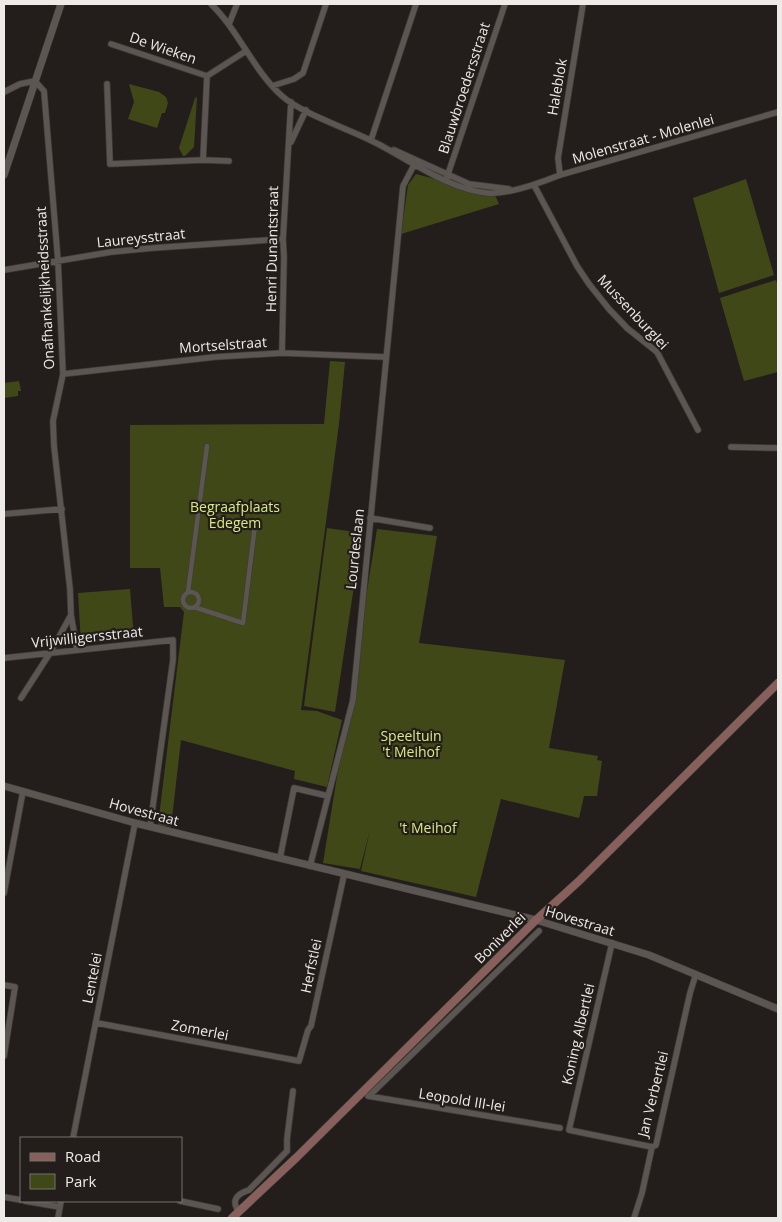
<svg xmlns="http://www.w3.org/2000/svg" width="782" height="1222" viewBox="0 0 782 1222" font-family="'Open Sans',sans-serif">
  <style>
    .green { fill: #414818 }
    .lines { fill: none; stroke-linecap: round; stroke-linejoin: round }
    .pedestrian-casing { stroke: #3e3a38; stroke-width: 5.5 }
    .minor-casing { stroke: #3e3a38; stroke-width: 7 }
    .tertiary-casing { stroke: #3e3a38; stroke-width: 8 }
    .secondary-casing { stroke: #3e3a38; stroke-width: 9 }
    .pedestrian { stroke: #5c5653; stroke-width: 4.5 }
    .minor { stroke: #5c5653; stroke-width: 5.5 }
    .tertiary { stroke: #5c5653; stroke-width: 7 }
    .secondary { stroke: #87605c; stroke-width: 8 }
    .labels { text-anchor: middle; stroke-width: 4.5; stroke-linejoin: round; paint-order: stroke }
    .street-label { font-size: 14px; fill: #eeeae8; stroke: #231e1b }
    .park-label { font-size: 14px; fill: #d8ec7c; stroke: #231e1b }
  </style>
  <rect width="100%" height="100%" fill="#231e1b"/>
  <path class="green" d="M129,84L159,92L166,97L168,103L165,113H162L157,128L128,119L134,102Z
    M197,97L194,147L185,156H183L179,148L195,98Z
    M416,174L495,195L499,204L401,234L408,185Z
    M746,179L774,275L719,293L693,198Z
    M776,280L778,287V372L744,381L720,298Z
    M330,361L345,362L339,424L301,710L317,711L342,720L327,787L294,779L295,771L181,740L171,827L158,825L184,612L180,607H164L160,568H130V425L324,424Z
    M19,381L21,391H18V396L4,398V383Z
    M327,528L362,533L335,712L304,706Z
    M377,529L437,536L419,643L565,660L549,748L598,756L597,760L602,761L597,796H584L579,818L501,799L476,897L361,871L370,830L360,869L323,863Z
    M130,589L134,638L81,644L78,593Z"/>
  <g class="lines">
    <g class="pedestrian-casing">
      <path id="pedestrian" d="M183 600a8 8 0 1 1 16 0a8 8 0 1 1-16 0Z
        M188,592L207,446
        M194,607L243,623L255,525"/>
    </g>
    <g class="minor-casing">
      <path id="minor" d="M211,4C239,31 253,70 282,96C301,113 346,128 370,140C406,157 446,189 487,193C508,195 540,183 560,175L778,112
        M229,24L237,4
        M111,44L207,76
        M107,84L110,164L203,160L207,76L246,51
        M272,86L294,79L303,73L326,4
        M4,92L20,84L35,81L44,91L58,261L63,374L53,421L54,446L70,589L71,615L77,650
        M371,140L416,4
        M291,142L306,110
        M394,150L469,184L509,189
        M203,160L229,161
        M560,175L558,158L583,4
        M446,180L505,4
        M534,185L577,266L589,284L609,309L627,328L657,352L698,430
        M4,270L111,252L153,248L283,239
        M282,353L284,257L283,239L291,102
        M63,374L215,357L282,353L386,357
        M731,447L778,448
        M4,514L62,509
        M370,518L430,528
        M4,658L173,640V660L150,827
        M21,698L50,653L71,615
        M280,858L294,788L328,796
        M310,866L353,700L403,186L414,165
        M4,893L23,791
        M612,943L569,1130L652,1147
        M4,985L15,987L4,1056
        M97,1023L299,1061L308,1030L311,1026L344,875
        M368,1096L560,1128
        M369,1096L539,931
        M73,1138L135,823
        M287,1151V1139L293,1091
        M4,1197L21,1200
        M25,1201L60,1207
        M180,1201L218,1209
        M239,1212C231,1201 236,1194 249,1190L287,1151
        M58,1218L61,1201
        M634,1218L642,1193L652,1147L656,1145L690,993L696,974"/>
    </g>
    <g class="tertiary-casing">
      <path id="tertiary" d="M4,175L61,4
        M4,786L135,823L536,920L649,955L778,1009"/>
    </g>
    <g class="secondary-casing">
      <path id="secondary" d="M232,1218L297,1157L536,920L579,881L778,683"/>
    </g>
    <use href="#pedestrian" class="pedestrian"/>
    <use href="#minor" class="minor"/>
    <use href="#tertiary" class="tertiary"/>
    <use href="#secondary" class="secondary"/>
  </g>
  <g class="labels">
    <g class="street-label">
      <text transform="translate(163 48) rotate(19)" y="5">De Wieken</text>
      <text transform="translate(557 87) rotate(-80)" y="5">Haleblok</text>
      <text transform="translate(464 88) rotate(-72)" y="5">Blauwbroedersstraat</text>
      <text transform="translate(643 139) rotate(-16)" y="5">Molenstraat - Molenlei</text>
      <text transform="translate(141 238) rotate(-6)" y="5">Laureysstraat</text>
      <text transform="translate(272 249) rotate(-89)" y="5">Henri Dunantstraat</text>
      <text transform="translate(45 288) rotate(-93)" y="5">Onafhankelijkheidsstraat</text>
      <text transform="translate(633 312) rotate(47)" y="5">Mussenburglei</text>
      <text transform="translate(223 345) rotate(-4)" y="5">Mortselstraat</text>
      <text transform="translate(355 549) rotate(-84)" y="5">Lourdeslaan</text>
      <text transform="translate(87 637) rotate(-6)" y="5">Vrijwilligersstraat</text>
      <text transform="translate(144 812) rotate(15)" y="5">Hovestraat</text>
      <text transform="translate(580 921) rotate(17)" y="5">Hovestraat</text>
      <text transform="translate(500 938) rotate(-45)" y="5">Boniverlei</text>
      <text transform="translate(311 966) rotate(-78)" y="5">Herfstlei</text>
      <text transform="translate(92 978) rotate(-79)" y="5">Lentelei</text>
      <text transform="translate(200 1030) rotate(11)" y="5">Zomerlei</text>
      <text transform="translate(578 1034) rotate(-77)" y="5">Koning Albertlei</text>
      <text transform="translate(653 1094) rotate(-76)" y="5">Jan Verbertlei</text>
      <text transform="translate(462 1100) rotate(9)" y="5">Leopold III-lei</text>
    </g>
    <g class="park-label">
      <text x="235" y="512">Begraafplaats<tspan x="235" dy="16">Edegem</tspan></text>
      <text x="411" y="741">Speeltuin<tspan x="411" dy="16">'t Meihof</tspan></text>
      <text x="428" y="833">'t Meihof</text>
    </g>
  </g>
  <rect width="782" height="1222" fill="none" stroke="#eeeae8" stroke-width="10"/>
  <rect x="20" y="1137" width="162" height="65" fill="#231e1b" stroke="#74706d"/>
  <rect x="30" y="1153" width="25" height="8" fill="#87605c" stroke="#74706d"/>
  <text x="65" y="1162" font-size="15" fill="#eeeae8">Road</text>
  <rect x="30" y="1174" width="25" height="15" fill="#414818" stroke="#74706d"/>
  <text x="65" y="1187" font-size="15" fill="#eeeae8">Park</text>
</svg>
